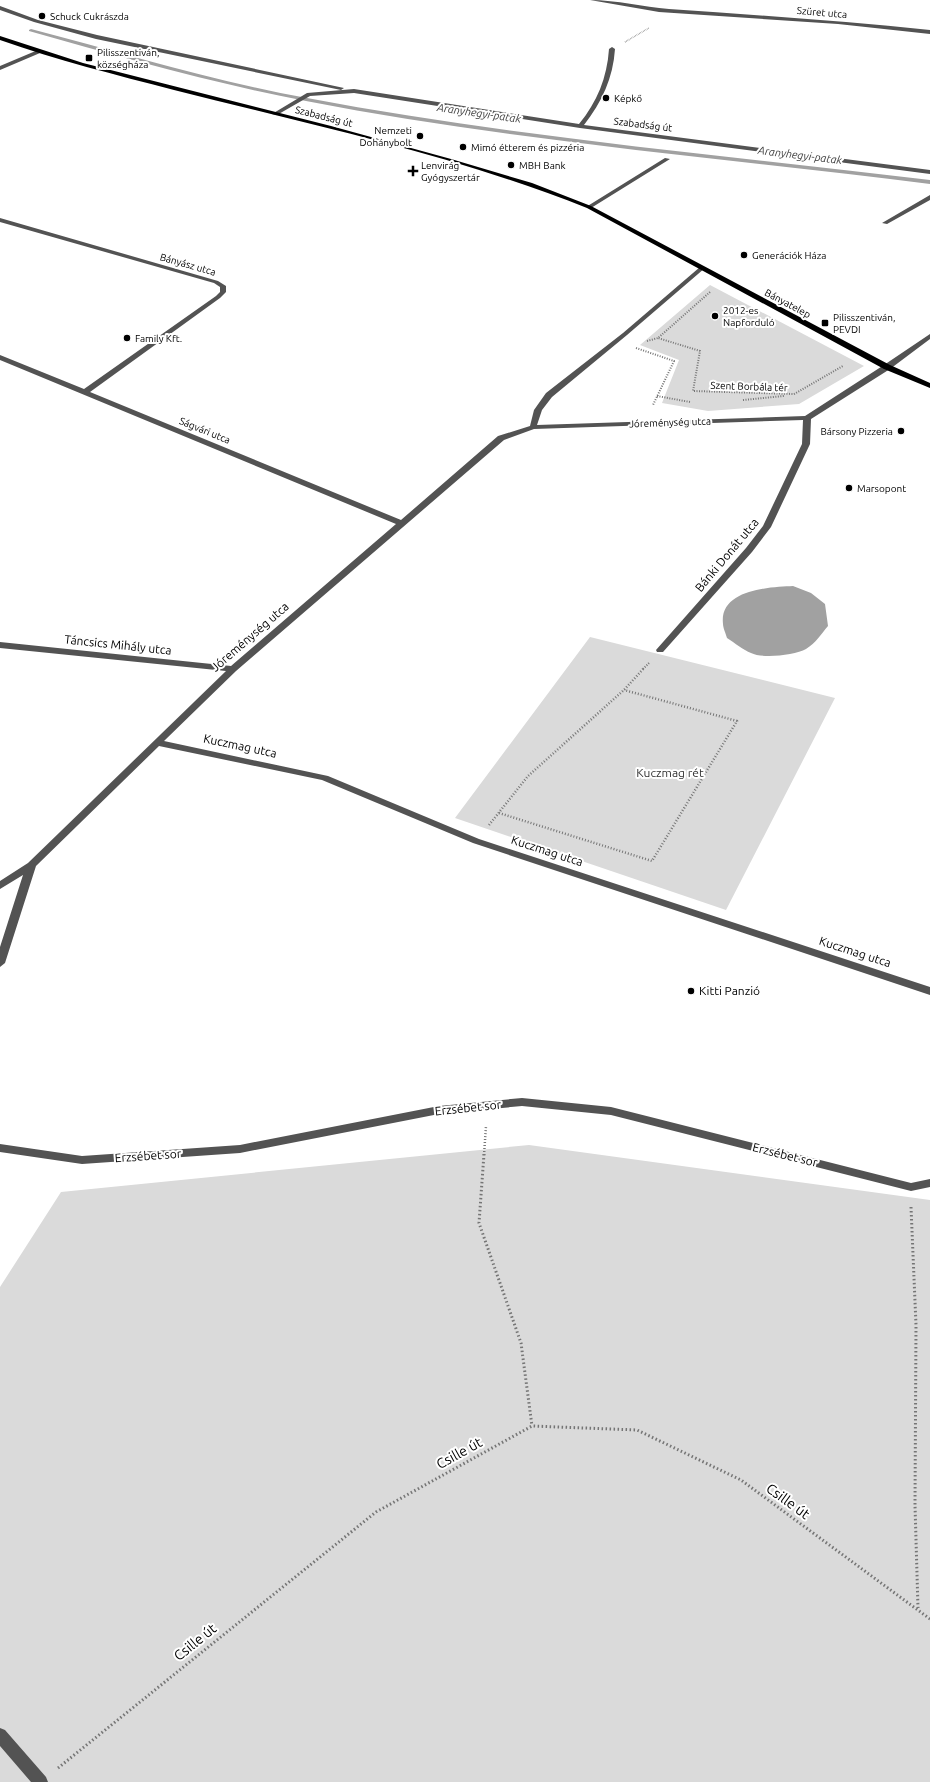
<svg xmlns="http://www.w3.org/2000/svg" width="930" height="1782" viewBox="0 0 930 1782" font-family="Ubuntu,sans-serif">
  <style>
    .green { fill: #dadada }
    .water { fill: #a1a1a1 }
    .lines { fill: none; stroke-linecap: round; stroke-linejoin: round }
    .stream { fill: #a1a1a1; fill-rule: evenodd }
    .path-far3 { stroke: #757575; stroke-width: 1.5; stroke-dasharray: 0.5 1; stroke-linecap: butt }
    .path-far2 { stroke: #757575; stroke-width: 2; stroke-dasharray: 1 1.5; stroke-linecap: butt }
    .path-far1 { stroke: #757575; stroke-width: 2.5; stroke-dasharray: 1 2; stroke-linecap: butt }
    .path { stroke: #757575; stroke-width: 3; stroke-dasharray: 1.5 2.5; stroke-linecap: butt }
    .minor { fill: #535353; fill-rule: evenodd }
    .major { fill: #000; fill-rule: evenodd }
    .poi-dot { fill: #000; stroke: #fff; stroke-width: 1.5 }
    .labels { text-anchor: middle; stroke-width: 4; stroke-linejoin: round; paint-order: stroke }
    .far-street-label { font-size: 10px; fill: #000; stroke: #fff }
    .far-poi-label { font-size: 10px; fill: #000; stroke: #fff; text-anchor: start }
    .far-water-label { font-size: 11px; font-style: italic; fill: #424242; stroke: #fff }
    .street-label { font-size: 12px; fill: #000; stroke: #fff }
    .park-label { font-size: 12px; fill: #313131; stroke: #fff }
    .poi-label { font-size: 12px; fill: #000; stroke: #fff; text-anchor: start }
    .near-street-label { font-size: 14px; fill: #000; stroke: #fff }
  </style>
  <rect width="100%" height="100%" fill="#fff"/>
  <path class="green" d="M710,285L864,366L799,404L708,411L662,403L679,360L640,345Z
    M590,637L835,698L726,910L455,818Z
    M529,1145L930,1200V1782H0V1287L61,1192Z"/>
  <path class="water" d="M793,586L811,593L825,604L828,626C821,634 816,643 806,649C795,655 763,659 751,653C743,650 735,643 727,638C726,634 723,628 723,624C719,589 771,587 793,586Z"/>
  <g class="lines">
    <path class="stream" d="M31,29C123,53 213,81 307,98C513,137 722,155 930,180V184C722,158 512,141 306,101C212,83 121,57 29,31V30Z"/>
    <path class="path-far3" d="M625,42L649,28"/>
    <path class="path-far2" d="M710,292L658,338L700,351L693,391L794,394L843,366
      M647,341L658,338
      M636,348L674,361L653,405
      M657,396L690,402
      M743,400L784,396
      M643,669L649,663"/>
    <path class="path-far1" d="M499,813L652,861L737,721L624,690
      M489,825L528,776L624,690L644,668
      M484,1155L486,1126"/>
    <path class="path" d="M484,1154L479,1223L521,1343L532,1426
      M911,1207L916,1325L915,1505L918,1608
      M58,1768L376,1512L532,1426L637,1430L741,1480L930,1619"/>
    <path class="minor" d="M590,0C617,0 643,7 669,9C756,15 843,21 930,30V34L838,24L659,12Z
      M0,6L38,20L97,35L344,88L341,90L96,39L34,22L0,10Z
      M612,47L615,49C613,78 602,102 584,125L930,170V174L580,128L354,93L310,96L277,115L272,114L307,93L354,89L579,124C597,102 607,78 609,49Z
      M38,50L40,51V53L0,70V66Z
      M665,158L670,159L591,208L586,207Z
      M930,195V200L887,224L882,223Z
      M0,218L218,281L226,286V292L220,298L90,392L401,520L498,436L530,426L534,410L546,393L623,333L700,267L705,268L627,335L552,397L542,410L537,425L805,416L884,365L930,334V339L890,369L811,419L810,444L771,527L752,552L663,652H657L656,650L746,548L763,526L802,444L803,420L534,429L504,440L236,671L164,741L328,776L479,839L930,987V995L473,843L322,780L159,746L36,866L5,963L0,967V947L23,875L0,889V881L28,863L226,671L0,648V642L231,666L396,524L0,360V355L84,389L216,296L220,292V287L214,283L0,222Z
      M522,1098L611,1107L911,1183L930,1179V1187L911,1191L611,1115L522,1106L439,1114L240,1153L82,1164L0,1152V1144L82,1156L240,1145L439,1106Z
      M0,1728L5,1730L46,1777L48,1782H31L0,1746Z"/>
    <path class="major" d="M0,36L83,63L331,126L451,159L532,183L591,206L890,365L930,383V388L884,369L587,208C454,155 312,125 174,90C116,75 57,60 0,40Z"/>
  </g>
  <g class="poi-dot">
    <circle cx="42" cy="16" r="4"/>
    <rect x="85" y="54" width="8" height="8" rx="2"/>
    <circle cx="606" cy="98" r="4"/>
    <circle cx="420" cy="136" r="4"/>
    <circle cx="463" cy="147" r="4"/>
    <circle cx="511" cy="165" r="4"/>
    <path d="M411 165h4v4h4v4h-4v4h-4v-4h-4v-4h4z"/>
    <circle cx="744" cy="255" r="4"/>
    <circle cx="715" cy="316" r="4"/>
    <rect x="821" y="319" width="8" height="8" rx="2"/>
    <circle cx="127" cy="338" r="4"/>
    <circle cx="901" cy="431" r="4"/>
    <circle cx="849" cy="488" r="4"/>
    <circle cx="691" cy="991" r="4"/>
  </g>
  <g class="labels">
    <g class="far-street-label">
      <text transform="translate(822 12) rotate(5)" y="4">Szüret utca</text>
      <text transform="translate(324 116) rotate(14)" y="4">Szabadság út</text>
      <text transform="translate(643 124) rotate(7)" y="4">Szabadság út</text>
      <text transform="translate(188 264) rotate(16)" y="4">Bányász utca</text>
      <text transform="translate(788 303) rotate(28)" y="4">Bányatelep</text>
      <text transform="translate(749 386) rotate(2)" y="4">Szent Borbála tér</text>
      <text transform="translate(670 422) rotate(-2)" y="4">Jóreménység utca</text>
      <text transform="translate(205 430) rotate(22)" y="4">Ságvári utca</text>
    </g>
    <g class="far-poi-label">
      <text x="50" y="20">Schuck Cukrászda</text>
      <text x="97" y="56">Pilisszentiván,<tspan x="97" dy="12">községháza</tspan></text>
      <text x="614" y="102">Képkő</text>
      <text x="412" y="134" text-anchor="end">Nemzeti<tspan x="412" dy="12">Dohánybolt</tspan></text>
      <text x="471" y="151">Mimó étterem és pizzéria</text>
      <text x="421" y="169">Lenvirág<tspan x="421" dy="12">Gyógyszertár</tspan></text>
      <text x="519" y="169">MBH Bank</text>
      <text x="752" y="259">Generációk Háza</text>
      <text x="723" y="314">2012-es<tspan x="723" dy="12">Napforduló</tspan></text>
      <text x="833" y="321">Pilisszentiván,<tspan x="833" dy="12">PEVDI</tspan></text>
      <text x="135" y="342">Family Kft.</text>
      <text x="893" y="435" text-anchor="end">Bársony Pizzeria</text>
      <text x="857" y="492">Marsopont</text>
    </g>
    <g class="far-water-label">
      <text transform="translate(479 113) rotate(8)" y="4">Aranyhegyi-patak</text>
      <text transform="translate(800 155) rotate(7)" y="4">Aranyhegyi-patak</text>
    </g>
    <g class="street-label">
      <text transform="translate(727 555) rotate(-50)" y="4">Bánki Donát utca</text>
      <text transform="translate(250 637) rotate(-41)" y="4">Jóreménység utca</text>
      <text transform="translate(118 645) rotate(6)" y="4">Táncsics Mihály utca</text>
      <text transform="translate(240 746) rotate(12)" y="4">Kuczmag utca</text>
      <text transform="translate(547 851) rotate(18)" y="4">Kuczmag utca</text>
      <text transform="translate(855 952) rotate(18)" y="4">Kuczmag utca</text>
      <text transform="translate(468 1108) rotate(-6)" y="4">Erzsébet sor</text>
      <text transform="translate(785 1155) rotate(14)" y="4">Erzsébet sor</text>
      <text transform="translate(148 1156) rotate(-4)" y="4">Erzsébet sor</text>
    </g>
    <g class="park-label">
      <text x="670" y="777">Kuczmag rét</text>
    </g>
    <g class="poi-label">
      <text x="699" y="995">Kitti Panzió</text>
    </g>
    <g class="near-street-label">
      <text transform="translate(459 1453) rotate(-29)" y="5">Csille út</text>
      <text transform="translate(788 1501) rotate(36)" y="5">Csille út</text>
      <text transform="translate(195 1642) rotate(-39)" y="5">Csille út</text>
    </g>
  </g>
</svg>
